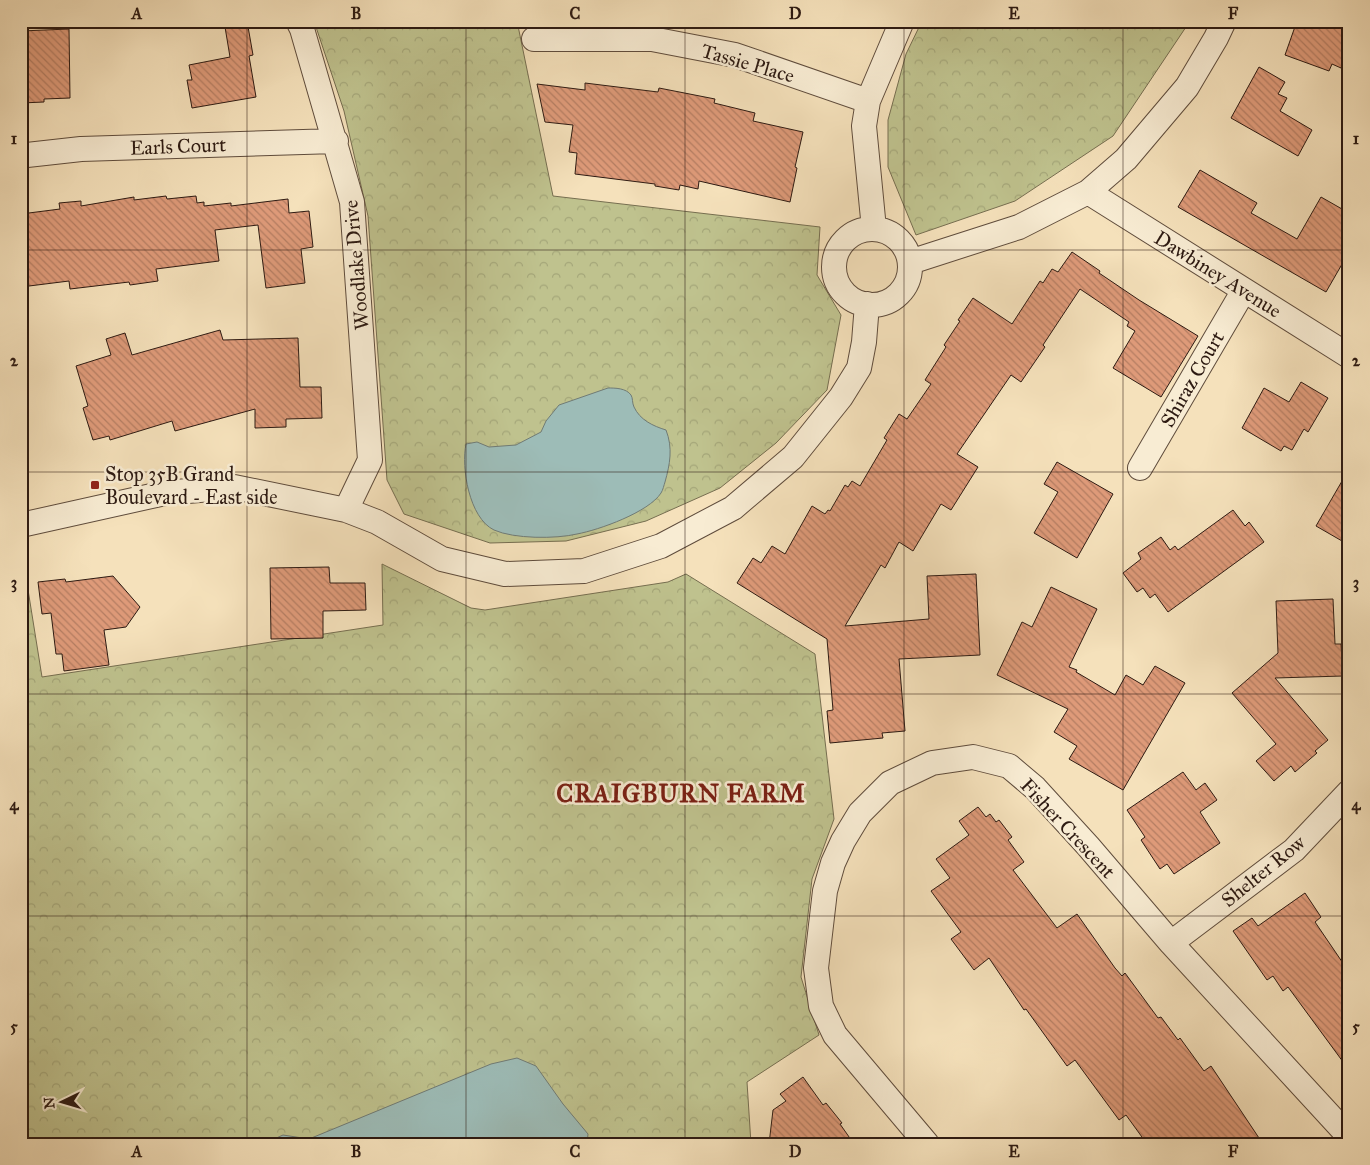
<svg xmlns="http://www.w3.org/2000/svg" width="1370" height="1165" viewBox="0 0 1370 1165" font-family="'IM FELL Great Primer',serif">
  <style>
    .forest { fill: url(#forest-crowns); stroke: #766e50 }
    .water { fill: #9dbcb7; stroke: #707b75 }
    .building { fill: url(#building-back-hatch); stroke: #2d1a12 }
    .lines { fill: none; stroke-linecap: round; stroke-linejoin: round }
    .street-casing { stroke: #5f4c3c; stroke-width: 26 }
    .street { stroke: #f8ecd3; stroke-width: 24 }
    .grid { fill: none; stroke: #2d1a12; stroke-width: 1; stroke-opacity: 0.55 }
    .poi-dot { fill: #8f2418; stroke: #f8ecd3; stroke-width: 2 }
    .labels { text-anchor: middle; stroke-width: 5; stroke-linejoin: round; paint-order: stroke }
    .street-label { font-size: 20px; fill: #2d1a12; stroke: #f8ecd3 }
    .poi-label { font-size: 20px; fill: #2d1a12; stroke: #f8ecd3; text-anchor: start }
    .district-label { font-size: 25px; font-weight: bold; letter-spacing: 1px; fill: #7a1f14; stroke: #f8ecd3 }
    .neatline { fill: none; stroke: #2d1a12; stroke-width: 2 }
    .grid-label { font-size: 16px; text-anchor: middle; font-weight: bold; fill: #2d1a12 }
  </style>
  <defs>
    <pattern id="forest-crowns" width="20" height="18" patternUnits="userSpaceOnUse" patternTransform="scale(1.25)"><rect width="20" height="18" fill="#bfc28e"/><path d="M2 6a3 3 0 1 1 6 0M12 15a3 3 0 1 1 6 0" fill="none" stroke="#a4a679"/></pattern>
    <pattern id="building-back-hatch" width="6" height="6" patternUnits="userSpaceOnUse" patternTransform="scale(1.25)"><rect width="6" height="6" fill="#de9a79"/><path d="M-1 5l2 2M0 0l6 6M5-1l2 2" fill="none" stroke="#b47d62"/></pattern>
  </defs>
  <rect width="100%" height="100%" fill="#f5e1bb"/>
  <filter id="stains"><feTurbulence type="fractalNoise" baseFrequency=".004" numOctaves="4"/><feColorMatrix values="0 0 0 0 .2 0 0 0 0 .09 0 0 0 0 .02 0 0 0 .5 -.17"/></filter>
  <radialGradient id="worn" r=".72"><stop offset=".6" stop-color="#630" stop-opacity="0"/><stop offset="1" stop-color="#630" stop-opacity=".3"/></radialGradient>
  <path class="forest" d="M314,21H517L553,196L820,227L817,275L841,315L827,390L776,443L720,488L646,521L566,541L490,543L404,514L387,480L368,216L344,111Z
    M922,21H1190L1113,136L1015,201L916,235L888,167V120L906,54Z
    M21,546L42,677L383,625L382,564L471,608L485,610L668,582L686,574L815,654L834,819L812,879L801,977L819,1035L747,1082L751,1144H21Z"/>
  <path class="water" d="M608,388C615,388 626,388 631,395C633,398 632,403 634,407C640,420 653,426 666,430C673,448 670,464 665,482C664,485 663,490 661,493C649,512 599,530 577,534C556,539 514,539 494,530C469,518 461,467 466,444L477,442L489,447L516,445L541,432L546,421L559,405Z
    M517,1058L536,1066L563,1104L588,1134L587,1144H263L283,1135L309,1139L491,1064Z"/>
  <path class="building" d="M224,21H247L253,55L249,56L256,97L192,108L187,80H192L189,65L230,57Z
    M1297,21H1349V48L1341,68L1332,64L1329,71L1285,55Z
    M69,29L70,98L44,99V102L21,103V31Z
    M1259,67L1285,82L1278,94L1287,98L1280,111L1312,130L1298,156L1231,118Z
    M585,83L658,92L659,88L715,99L714,103L755,113L753,121L803,132L795,167L797,168L790,202L699,181L698,189L680,185L679,190L655,186V184L575,174L577,153L569,152L573,125L545,122L537,84L585,90Z
    M1200,170L1257,203L1251,213L1297,239L1321,197L1349,213V252L1326,292L1178,207Z
    M166,196L167,199L196,196L197,203L204,202V206L231,203V206L288,199L289,213L309,211L313,247L301,249L305,283L266,288L258,225L215,230L219,261L156,269L158,281L130,285L129,282L70,289L69,281L21,287V214L60,209L59,203L81,201V206L134,197V200Z
    M1072,252L1100,271L1099,273L1139,300L1198,336L1161,397L1113,368L1135,331L1127,326L1129,322L1080,289L1043,345L1045,347L1021,382L1011,375L957,454L978,467L951,510L941,504L913,551L899,542L885,568L881,565L845,626L929,619L927,576L976,574L980,655L899,659L905,731L882,733L883,738L830,743L827,711L833,710L827,639L737,583L753,558L761,563L772,546L785,554L812,506L825,514L828,510L830,511L845,485L848,487L852,481L860,486L887,440L884,438L899,414L907,419L931,384L925,380L946,347L944,345L960,321L958,320L973,298L1012,324L1040,281L1043,283L1052,269L1058,272Z
    M220,330L223,340L298,338L300,387H321L322,418L286,419V427L255,428V409L175,431L172,421L110,440L109,436L93,440L83,408L88,406L76,366L111,355L106,339L125,333L132,355Z
    M1301,382L1328,398L1308,432L1304,429L1292,450L1284,446L1281,451L1242,428L1264,388L1289,402Z
    M1057,462L1113,494L1077,558L1034,533L1058,492L1044,484Z
    M1349,469V545L1316,526Z
    M1233,510L1245,526L1249,522L1264,542L1168,612L1155,594L1150,598L1143,588L1137,592L1123,573L1141,559L1138,553L1161,537L1170,550L1175,546L1178,550Z
    M329,567L330,583H365L366,610L323,611V638L271,639L270,568Z
    M113,576L140,607L126,627L104,630L109,665L64,671L62,654H56L51,613L42,614L38,582L65,579L66,582Z
    M1051,587L1097,609L1069,667L1077,670L1076,672L1115,695L1126,675L1143,685L1155,666L1185,683L1123,790L1069,759L1077,746L1054,732L1068,709L997,675L1022,622L1032,627Z
    M1333,599L1335,644H1341L1343,676L1275,678L1328,740L1315,751L1317,753L1295,772L1291,766L1274,781L1256,761L1276,744L1232,693L1278,653L1276,601Z
    M1183,772L1196,790L1205,783L1217,800L1200,812L1220,843L1174,874L1167,864L1160,869L1141,840L1145,837L1127,810Z
    M978,807L986,817L990,814L996,822L999,820L1012,837L1008,840L1024,862L1013,870L1057,928L1077,914L1115,968L1122,976L1125,973L1158,1018L1161,1017L1178,1040L1180,1038L1204,1071L1211,1066L1263,1144H1147L1126,1115L1119,1120L1075,1060L1067,1066L1026,1009L1024,1010L989,958L974,970L951,939L961,932L931,891L950,878L936,859L969,835L959,821Z
    M1305,893L1321,917L1315,922L1349,972V1070L1288,987L1283,991L1273,976L1267,980L1233,931L1252,918L1258,926Z
    M803,1077L823,1105L826,1103L842,1123L840,1124L854,1144H769L773,1110L786,1101L780,1094Z"/>
  <g class="lines">
    <g class="street-casing">
      <path id="street" d="M298,21L302,29L352,202L370,460L346,510
        M534,39H652L735,55L868,101
        M21,157L27,155L81,149L336,141
        M1088,192L1349,356
        M874,229L864,126L868,101L902,21
        M834 267a38 38 0 1 1 76 0a38 38 0 1 1-76 0Z
        M910,262L1019,227L1088,192L1126,159L1187,87L1216,38L1224,21
        M1140,468L1244,290
        M21,525L165,493L234,487L346,510L377,522L442,559L505,574L584,571L661,546L733,508L793,457L841,397L859,368L864,342L867,304
        M1171,943L1294,850L1349,792
        M927,1144L835,1035L821,1006L816,968L825,891L833,863L843,841L860,813L890,783L932,763L973,757L1009,766L1035,788L1088,846L1171,943L1343,1130L1349,1139"/>
    </g>
    <use href="#street" class="street"/>
  </g>
  <path class="grid" d="M247,21V1144M466,21V1144M685,21V1144M904,21V1144M1123,21V1144M21,250H1349M21,472H1349M21,694H1349M21,916H1349"/>
  <rect class="poi-dot" x="90" y="480" width="10" height="10" rx="2.5"/>
  <g class="labels">
    <g class="street-label">
      <text transform="translate(748 63) rotate(16)" y="7">Tassie Place</text>
      <text transform="translate(178 146) rotate(-2)" y="7">Earls Court</text>
      <text transform="translate(356 265) rotate(-95)" y="7">Woodlake Drive</text>
      <text transform="translate(1218 274) rotate(32)" y="7">Dawbiney Avenue</text>
      <text transform="translate(1192 379) rotate(-60)" y="7">Shiraz Court</text>
      <text transform="translate(1068 828) rotate(47)" y="7">Fisher Crescent</text>
      <text transform="translate(1263 871) rotate(-39)" y="7">Shelter Row</text>
    </g>
    <g class="poi-label">
      <text x="105" y="481">Stop 35B Grand<tspan x="105" dy="23">Boulevard - East side</tspan></text>
    </g>
    <g class="district-label">
      <text x="681" y="802">CRAIGBURN FARM</text>
    </g>
  </g>
  <rect width="1370" height="1165" fill="none" stroke="#f5e1bb" stroke-width="55"/>
  <g transform="translate(62 1102) rotate(265)" stroke="#f8ecd3" stroke-width="4" paint-order="stroke">
  <path d="M0-4L9 19L0 12L-9 19Z" fill="#2d1a12"/>
  <text y="-8" font-size="14" font-weight="bold" text-anchor="middle" fill="#2d1a12">N</text>
  </g>
  <rect x="28" y="28" width="1314" height="1110" class="neatline"/>
  <g class="grid-label">
    <text x="137" y="19">A</text>
    <text x="356" y="19">B</text>
    <text x="575" y="19">C</text>
    <text x="795" y="19">D</text>
    <text x="1014" y="19">E</text>
    <text x="1233" y="19">F</text>
    <text x="14" y="144">1</text>
    <text x="1356" y="144">1</text>
    <text x="14" y="366">2</text>
    <text x="1356" y="366">2</text>
    <text x="14" y="588">3</text>
    <text x="1356" y="588">3</text>
    <text x="14" y="810">4</text>
    <text x="1356" y="810">4</text>
    <text x="14" y="1032">5</text>
    <text x="1356" y="1032">5</text>
    <text x="137" y="1157">A</text>
    <text x="356" y="1157">B</text>
    <text x="575" y="1157">C</text>
    <text x="795" y="1157">D</text>
    <text x="1014" y="1157">E</text>
    <text x="1233" y="1157">F</text>
  </g>
  <rect width="100%" height="100%" filter="url(#stains)"/>
  <rect width="100%" height="100%" fill="url(#worn)"/>
</svg>
